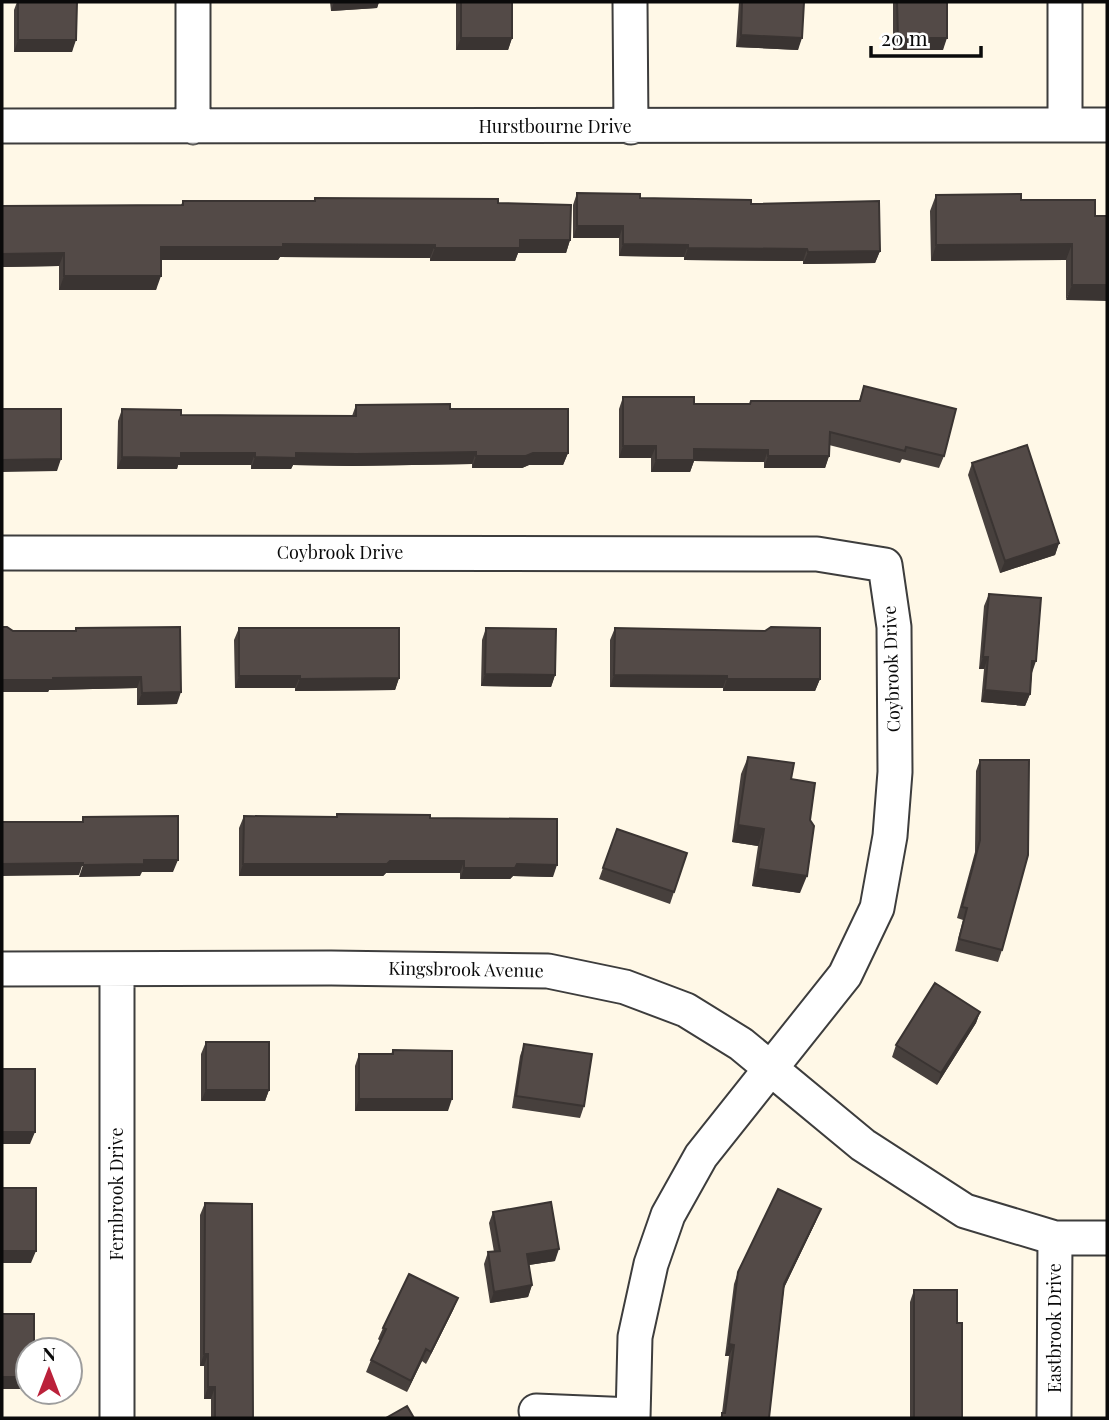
<svg xmlns="http://www.w3.org/2000/svg" width="1109" height="1420" viewBox="0 0 1109 1420" font-family="'Playfair Display',serif">
  <style>
    .lines { fill: none; stroke-linecap: round; stroke-linejoin: round }
    .minor-casing { stroke: #3d3d3d; stroke-width: 37 }
    .minor { stroke: #fff; stroke-width: 33 }
    .wall { fill: #47403d }
    .shaded-wall { fill: #3a3432 }
    .building { fill: #534a47; stroke: #3a3432; stroke-width: 2 }
    .labels { text-anchor: middle; stroke-width: 7; stroke-linejoin: round; paint-order: stroke }
    .street-label { font-size: 18px; fill: #0a0a0a; stroke: #fff }
  </style>
  <rect width="100%" height="100%" fill="#fff8e7"/>
  <g class="lines">
    <g class="minor-casing">
      <path id="minor" d="M630,2L631,127
        M1065,125V2
        M2,126L1107,125
        M193,127V2
        M2,553L817,554L885,565L894,627L895,772L890,836L877,908L845,975L701,1156L668,1215L651,1264L635,1337L633,1418
        M2,969L331,968L548,971L625,987L686,1010L741,1044L863,1145L965,1211L1055,1238H1107
        M117,969V1418
        M536,1411L633,1415
        M1054,1418L1055,1238"/>
    </g>
    <use href="#minor" class="minor"/>
  </g>
  <path class="wall" d="M17,2H77L72,52H14V10Z
    M330,2H379L377,8L331,11Z
    M456,2H512V38L508,50H456Z
    M739,2H804L798,50L736,47Z
    M893,2H947L943,50H893Z
    M577,193L640,198L751,204L880,251L875,263L803,264V261L684,260V257L619,256V238H573V205Z
    M936,195L1021,200L1095,216H1107L1066,300V260L931,261L930,211Z
    M315,198L498,203L570,240L566,253H518L515,261H430V258L280,257L278,260H161L156,290H59V266L2,267L181,205L183,201H314Z
    M864,386L944,456L939,468L902,459L900,463L829,445V456L825,468H764V462L694,461L690,472H651V458H619V409L623,397L694,404H750L751,401H859Z
    M356,405L450,409L568,453L563,465H529L522,468H472V464L352,466L293,465L291,469H251V465H178L177,469H117L118,421L122,409L181,415L352,416Z
    M972,463L1059,543L1055,555L1000,573L968,475Z
    M989,594L1032,673L1030,694L1025,706L981,702L984,669H979L984,606Z
    M2,627L13,631H75L76,628L177,704L137,705V688L49,690L48,692H2Z
    M239,628L399,678L395,690L295,691V688H235L234,640Z
    M486,628L555,675L551,687L481,686L482,640Z
    M615,628L820,679L815,691H723V688L610,687V640Z
    M748,757L791,779L800,893L752,886L758,846L732,842L741,774Z
    M980,760L1002,950L998,962L955,951L963,920L957,918L975,852L976,771Z
    M337,814L430,818L553,877L513,876L510,879H460V873H386L383,876H239V828L244,816L336,817Z
    M617,829L687,853L670,904L599,879Z
    M980,1012L976,1023L937,1085L892,1057L896,1045Z
    M206,1042L269,1090L265,1101H201V1054Z
    M524,1044L584,1106L580,1118L512,1108L520,1056Z
    M393,1050L448,1111H355V1066L359,1054H391Z
    M205,1203L253,1418H211V1399H204V1366H200V1215Z
    M493,1212L555,1261L529,1265L532,1285L528,1297L490,1303L484,1264L488,1252H494L489,1223Z
    M816,1221L784,1288L769,1418H720L722,1413L729,1356H725L734,1284L738,1272Z
    M914,1290L957,1323L962,1418H910V1302Z
    M458,1298L453,1310L426,1364L422,1361L407,1392L366,1372L371,1360L380,1341L378,1339L383,1328Z"/>
  <path class="shaded-wall" d="M334,2H379L377,8L331,11Z
    M741,35L802,38L798,50L736,47Z
    M461,38H512L508,50H456Z
    M898,38H947L943,50H893Z
    M18,40H76L72,52H14Z
    M577,226H623L619,238H573Z
    M520,240H570L566,253H518L515,261H430L435,248Z
    M283,244L435,245L430,258L280,257L278,260H156L161,247Z
    M623,244L688,245L684,257L619,256Z
    M1072,244L1066,260L931,261L936,245Z
    M688,248L807,249L803,261L684,260Z
    M880,251L875,263L803,264L808,252Z
    M64,253L59,266L2,267V254Z
    M64,276H161L156,290H59Z
    M1072,285H1107V301L1066,300Z
    M623,446H656L651,458H619Z
    M694,449L768,450L764,462L694,461L690,472H651L656,460Z
    M476,452L472,464L352,466L293,465L291,469H251L255,457L296,453Z
    M181,453H255L251,465H178L177,469H117L122,457Z
    M533,453H568L563,465H529L522,468H472L476,456Z
    M768,456H829L825,468H764Z
    M61,459L57,471L2,472V460Z
    M1059,543L1055,555L1000,573L1005,561Z
    M983,657H988L984,669H979Z
    M1032,661H1036L1032,673Z
    M485,674L555,675L551,687L481,686Z
    M614,675L727,676L723,688L610,687Z
    M239,676H300L295,688H235Z
    M141,677L137,688L49,690L48,692H2V680Z
    M399,678L395,690L295,691L300,679Z
    M727,679H820L815,691H723Z
    M985,690L1030,694L1025,706L981,702Z
    M181,692L177,704L137,705L142,693Z
    M738,825L764,829L758,846L732,842Z
    M144,860H178L173,872H142L140,876L79,877L83,865Z
    M390,861H464L460,873H386L383,876H239L243,864Z
    M83,863L79,875L2,876V864Z
    M517,864L557,865L553,877L513,876L510,879H460L464,868Z
    M758,869L807,876L800,893L752,886Z
    M980,1012L976,1023L937,1085L941,1073Z
    M206,1090H269L265,1101H201Z
    M359,1099H452L448,1111H355Z
    M2,1132H35L30,1144H2Z
    M821,1209L816,1221L780,1296L784,1284Z
    M559,1249L555,1261L522,1266L527,1254Z
    M2,1251H36L31,1263H2Z
    M532,1285L528,1297L490,1303L494,1292Z
    M458,1298L453,1310L426,1364L431,1352Z
    M729,1344L734,1345L729,1356H725Z
    M426,1349L422,1361L407,1392L411,1381Z
    M204,1354H208L204,1366H200Z
    M2,1377H28V1389H2Z
    M208,1387H215L211,1399H204Z"/>
  <path class="building" d="M18,2H77L76,40H18Z
    M461,2H512V38H461Z
    M742,2H804L802,38L741,35Z
    M897,2H947V38H898Z
    M577,193L640,194V198L751,200V204L879,201L880,251L808,252L807,249L688,248V245L623,244V226H577Z
    M1021,194V200H1095V216H1107V285H1072V244L936,245V195Z
    M315,198L498,199V203L571,205L570,240H520V248H435V245L283,244V247H161V276H64V253L2,254V206L183,205V201H315Z
    M864,386L956,409L944,456L906,447L905,451L830,432L829,456H768V450L694,449V460H656V446H623V397H694V404H750L751,401H860Z
    M450,404V409H568V453H533L526,456H476V452L356,454L296,453V458L255,457V453H181V458L122,457V409L181,410V415L356,416V405Z
    M2,409H61V459L2,460Z
    M1027,445L1059,543L1005,561L972,463Z
    M989,594L1041,598L1036,661H1032L1030,694L985,690L988,657H983Z
    M2,627H7L13,631H76V628L180,627L181,692L142,693L141,677L53,678V680H2Z
    M771,627L820,628V679H727V676L614,675L615,628L765,631Z
    M239,628H399V678L300,679V676H239Z
    M486,628L556,629L555,675L485,674Z
    M748,757L794,763L791,779L815,783L810,820L814,826L807,876L758,869L764,829L738,825Z
    M980,760H1029L1028,855L1002,950L959,939L967,908L962,907L980,840Z
    M337,814L430,815V818L557,819V865L517,864L515,868H464V861H390L387,864H243L244,816L337,817Z
    M178,816V860H144V864L83,865V863L2,864V822H83V817Z
    M617,829L687,853L674,892L603,868Z
    M935,983L980,1012L941,1073L896,1045Z
    M206,1042H269V1090H206Z
    M524,1044L592,1054L584,1106L516,1096Z
    M393,1050L452,1051V1099H359V1054H393Z
    M2,1069H35V1132H2Z
    M2,1188H36V1251H2Z
    M778,1189L821,1209L784,1284L769,1418H722V1413H725L734,1345L729,1344L738,1272Z
    M551,1202L559,1249L527,1254L532,1285L494,1292L488,1252L500,1251L493,1212Z
    M205,1203L252,1204L253,1418H215V1387H208V1354H204Z
    M409,1274L458,1298L431,1352L426,1349L411,1381L371,1360L386,1329L383,1328Z
    M914,1290H957V1323H962V1418H914Z
    M2,1314H34V1350H28V1377H2Z
    M407,1406L414,1418H386Z"/>
  <g class="labels">
    <g class="street-label">
      <text x="555" y="133">Hurstbourne Drive</text>
      <text x="340" y="559">Coybrook Drive</text>
      <text transform="translate(892 669) rotate(-92)" y="6">Coybrook Drive</text>
      <text transform="translate(466 970) rotate(1)" y="6">Kingsbrook Avenue</text>
      <text transform="translate(117 1194) rotate(-90)" y="6">Fernbrook Drive</text>
      <text transform="translate(1055 1328) rotate(-90)" y="6">Eastbrook Drive</text>
    </g>
  </g>
  <rect width="1109" height="1420" fill="none" stroke="#0a0a0a" stroke-width="7"/>
  <g transform="translate(49 1371)"><circle r="33" fill="#ffffff" stroke="#9d9d9d" stroke-width="2"/>
  <path d="M0-5L12 26L0 18L-12 26Z" fill="#bb213a"/>
  <text y="-10" font-size="19" font-weight="bold" text-anchor="middle" fill="#0a0a0a">N</text>
  </g>
  <path d="M871 46v10h110v-10" fill="none" stroke="#0a0a0a" stroke-width="3.5"/>
  <text x="881" y="46" font-size="21" fill="#0a0a0a" stroke="#ffffff" stroke-width="5" paint-order="stroke">20 m</text>
</svg>
